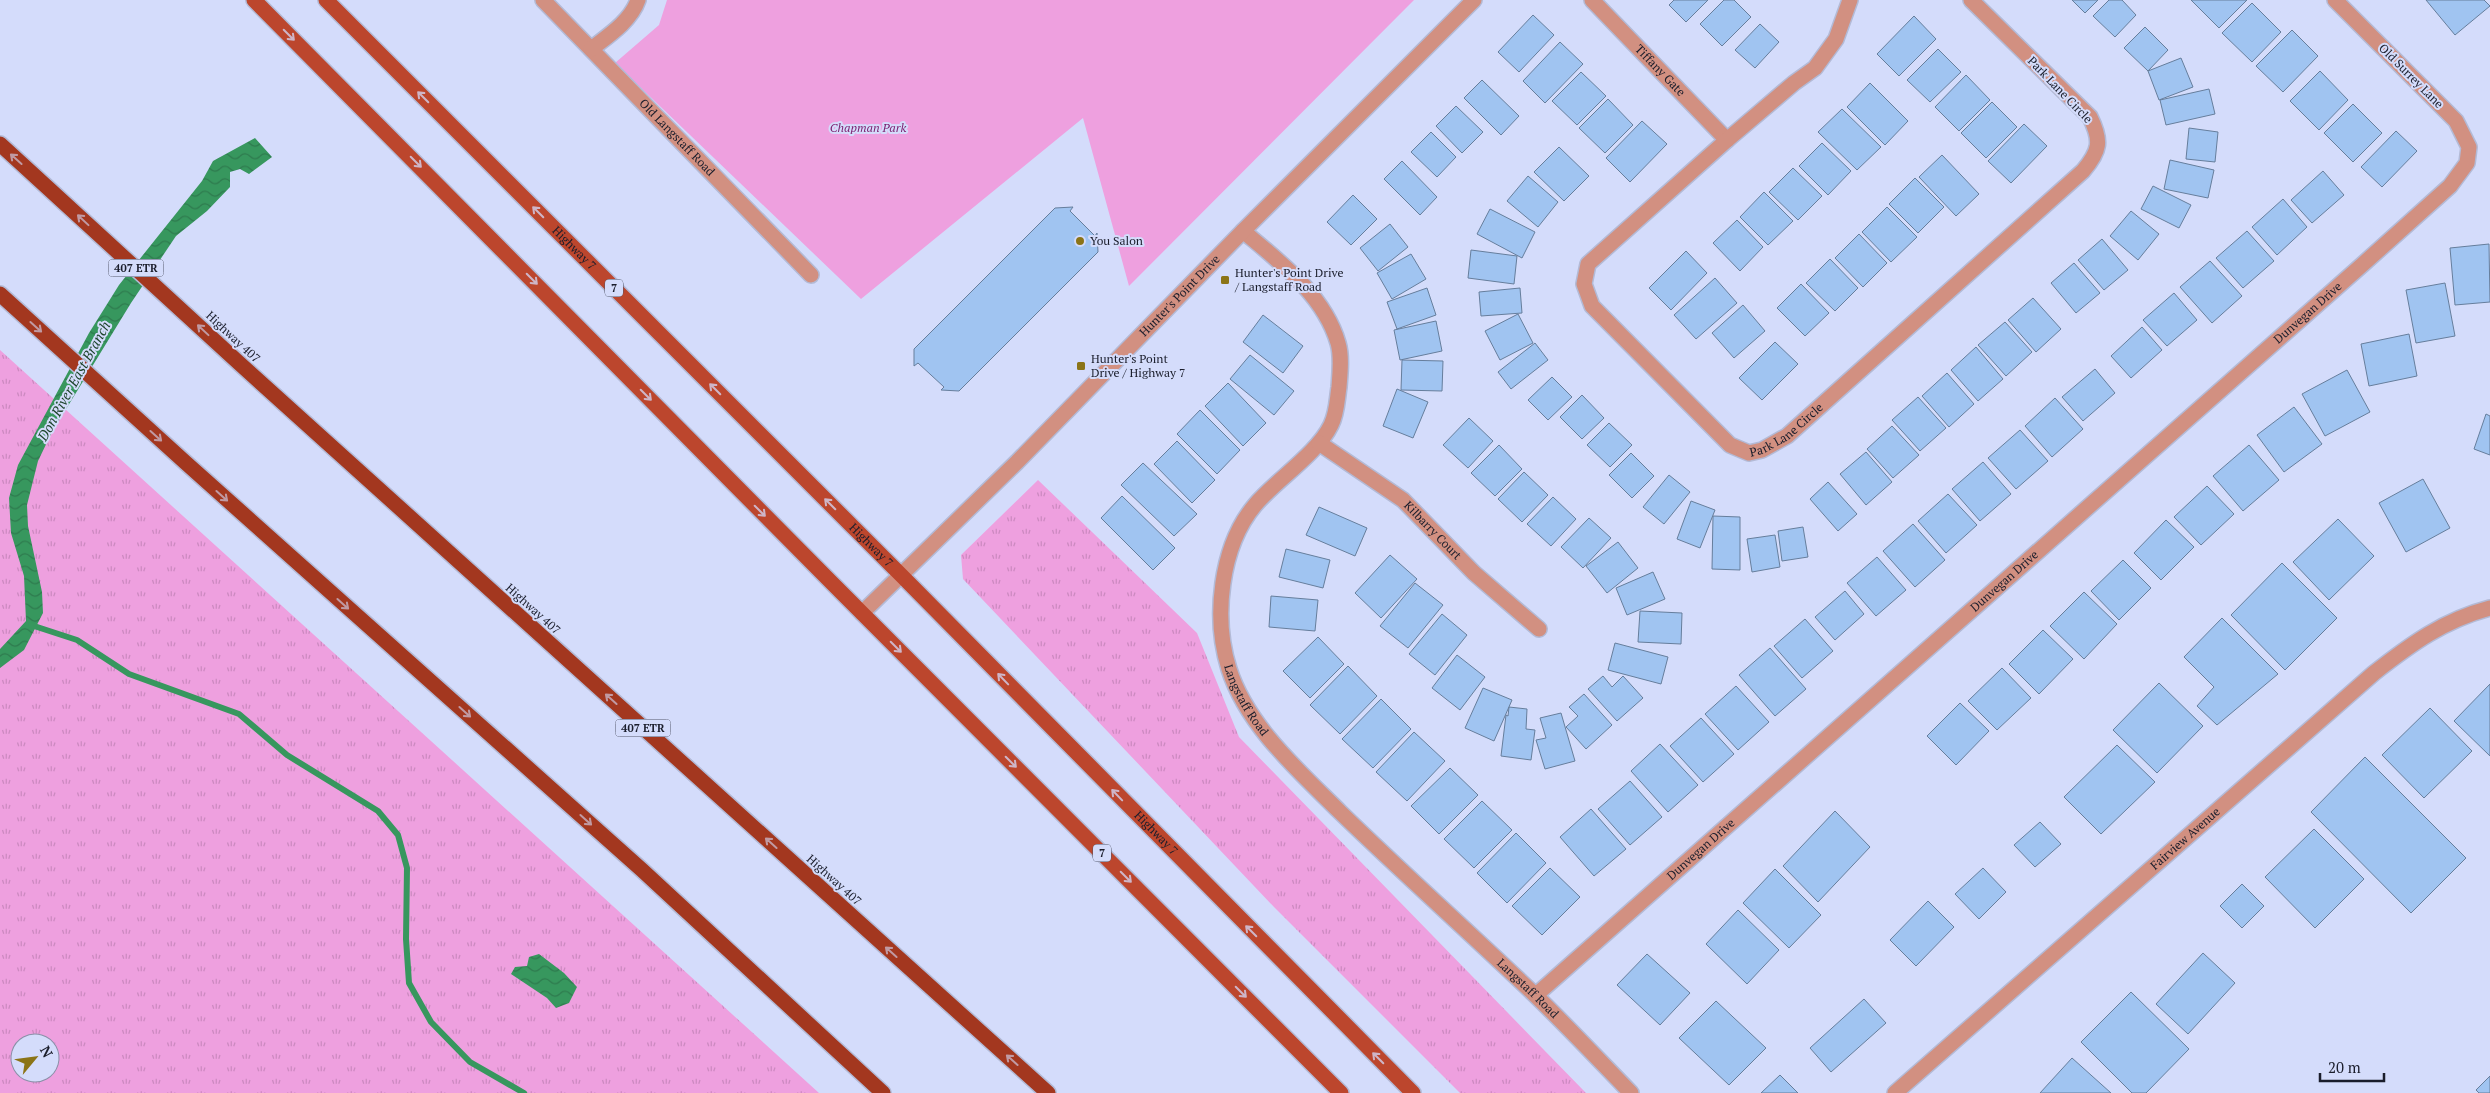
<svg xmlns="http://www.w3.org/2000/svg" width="2490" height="1093" viewBox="0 0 2490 1093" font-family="'PT Serif',serif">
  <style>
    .grass { fill: url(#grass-tufts); fill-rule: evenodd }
    .park { fill: #eea0df }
    .water { fill: url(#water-waves) }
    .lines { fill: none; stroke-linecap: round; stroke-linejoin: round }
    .stream { stroke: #37975e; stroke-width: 6 }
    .building { fill: #a0c4f1; stroke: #667e9c }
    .minor-casing { stroke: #b3bad6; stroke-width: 18 }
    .major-casing { stroke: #b3bad6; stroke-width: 18 }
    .highway-casing { stroke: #b3bad6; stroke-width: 18 }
    .minor { stroke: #d29081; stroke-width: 15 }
    .major { stroke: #bc462d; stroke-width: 15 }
    .highway { stroke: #a3371f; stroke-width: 15 }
    .oneway { stroke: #ceb6c8 }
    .oneway2 { stroke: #c09aa3 }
    .poi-dot { fill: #8b7417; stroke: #d4dcfb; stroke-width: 2 }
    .labels { text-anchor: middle; stroke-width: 4; stroke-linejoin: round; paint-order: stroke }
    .shield { fill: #d4dcfb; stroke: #525669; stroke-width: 1 }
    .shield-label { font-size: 11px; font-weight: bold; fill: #1a1d2b }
    .street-label { font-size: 12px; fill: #1a1d2b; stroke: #d4dcfb }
    .park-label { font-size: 12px; font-style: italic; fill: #7d2171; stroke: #d4dcfb }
    .poi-label { font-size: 12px; fill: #1a1d2b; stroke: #d4dcfb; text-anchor: start }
    .water-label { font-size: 14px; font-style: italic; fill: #1c432a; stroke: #d4dcfb }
  </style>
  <defs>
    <pattern id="grass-tufts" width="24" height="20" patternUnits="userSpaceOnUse" patternTransform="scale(1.25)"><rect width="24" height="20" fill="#eea0df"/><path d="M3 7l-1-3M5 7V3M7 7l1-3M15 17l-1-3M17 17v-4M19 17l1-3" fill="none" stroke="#cc89c0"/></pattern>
    <pattern id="water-waves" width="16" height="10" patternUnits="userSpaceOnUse" patternTransform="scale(1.25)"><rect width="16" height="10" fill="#37975e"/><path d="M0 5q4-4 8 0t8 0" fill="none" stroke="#2e7b4e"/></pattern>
  </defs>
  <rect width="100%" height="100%" fill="#d4dcfb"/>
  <path class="grass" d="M0,350L819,1093H0ZM20,1043H50V1073H20Z
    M1038,480L1197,633L1239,737L1586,1093H1460L1274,907L963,579L961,555Z"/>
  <path class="park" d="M667,0H1414L1129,286L1083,118L861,299L615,63L659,25Z"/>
  <path class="water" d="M255,138L272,157L249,174L240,169L230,172V187L207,211L176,236L131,303L52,432L38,461L27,505L28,526L42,592L43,613L24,650L0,668V649L26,621L24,576L11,533L9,498L18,465L89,333L119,285L202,181L213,161Z
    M539,954L564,973L577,987L569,1003L556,1008L547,998L511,974L515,967L527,966L529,957Z"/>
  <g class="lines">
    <path class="stream" d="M31,625L77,640L129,674L239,714L287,755L378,811L398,835L407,868L406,939L409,983L431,1022L470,1062L524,1093"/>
  </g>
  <path class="building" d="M1674,0H1708L1686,22L1669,5Z
    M1724,0H1734L1751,17L1722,46L1700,24Z
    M2072,0H2098L2085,13Z
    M2109,0H2122L2136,15L2115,37L2093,16Z
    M2191,0H2247L2219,28Z
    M2426,0H2484L2490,6L2455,35Z
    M2252,3L2281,32L2252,62L2222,33Z
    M1533,15L1554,35L1519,72L1498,52Z
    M1914,16L1936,39L1899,76L1877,54Z
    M1760,24L1779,42L1755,68L1735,50Z
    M2145,27L2168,50L2148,71L2124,48Z
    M2292,30L2318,56L2283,92L2256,66Z
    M1560,42L1583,64L1545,103L1523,81Z
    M1938,49L1961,72L1930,102L1907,80Z
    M2181,58L2193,87L2159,100L2148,71Z
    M2320,71L2348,100L2319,130L2290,101Z
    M1581,72L1606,96L1577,125L1552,101Z
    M1966,75L1990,100L1959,131L1935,107Z
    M1482,80L1519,116L1501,135L1464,98Z
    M1870,83L1908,121L1885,145L1847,107Z
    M2209,89L2215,114L2166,125L2160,100Z
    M1608,99L1633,125L1605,153L1579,128Z
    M1992,102L2017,127L1986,158L1961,133Z
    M2353,104L2382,133L2353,162L2324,133Z
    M1456,106L1483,132L1462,153L1436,126Z
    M1842,109L1881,147L1857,170L1818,132Z
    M1642,121L1667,144L1630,182L1606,158Z
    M2024,124L2047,146L2011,183L1988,161Z
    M2189,128L2218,132L2215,162L2186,159Z
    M2396,131L2417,151L2382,187L2361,167Z
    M1431,132L1456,157L1437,177L1411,152Z
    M1822,143L1851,171L1828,195L1799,166Z
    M1559,147L1589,176L1564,201L1534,172Z
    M1942,155L1979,194L1956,216L1919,177Z
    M2170,160L2214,170L2208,198L2164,189Z
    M1402,161L1437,197L1420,215L1384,179Z
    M1793,168L1822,196L1798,220L1769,192Z
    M2323,171L2344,195L2312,223L2291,200Z
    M1528,176L1558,202L1538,227L1507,201Z
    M1915,178L1944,207L1918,233L1889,204Z
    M2153,186L2191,205L2179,228L2141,209Z
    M1764,192L1793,221L1768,245L1740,217Z
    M1353,195L1377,219L1351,245L1327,222Z
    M2283,199L2307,227L2277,255L2252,227Z
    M1073,207L1070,211L1095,236L1097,233L1098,252L959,391L941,390L944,387L918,363L914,366V349L1055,208Z
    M1887,207L1917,237L1891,262L1862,232Z
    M1490,209L1535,232L1522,258L1477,234Z
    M2131,211L2159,234L2138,260L2110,236Z
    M1737,220L1763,247L1740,271L1713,243Z
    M1390,224L1408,247L1378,271L1360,248Z
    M2247,231L2274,261L2243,288L2216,258Z
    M1859,234L1887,263L1863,287L1835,258Z
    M2102,239L2128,270L2104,290L2078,260Z
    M2489,244L2490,302L2455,305L2450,248Z
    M1471,250L1517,256L1514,284L1468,278Z
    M1686,251L1707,273L1671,310L1649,288Z
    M1411,254L1426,279L1392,299L1377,273Z
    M1830,259L1858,288L1835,311L1806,283Z
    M2210,261L2242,296L2212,323L2180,287Z
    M2074,263L2100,293L2076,313L2051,283Z
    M1715,278L1737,303L1696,339L1674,315Z
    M2445,283L2455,336L2416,343L2406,290Z
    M1801,284L1829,313L1805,336L1777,308Z
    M1427,288L1436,315L1397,329L1387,302Z
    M1520,288L1522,313L1481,316L1479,292Z
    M2174,293L2197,320L2167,346L2143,320Z
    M2033,298L2061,329L2036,352L2008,320Z
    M1743,305L1765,331L1734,358L1712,333Z
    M1518,314L1533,343L1500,360L1485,331Z
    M1263,315L1303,346L1283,373L1243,342Z
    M1436,321L1442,351L1400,360L1394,330Z
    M2005,322L2032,352L2006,376L1978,345Z
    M2142,327L2162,350L2131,378L2111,356Z
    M2409,334L2417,376L2369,386L2361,344Z
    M1775,342L1798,364L1762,400L1739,378Z
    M1535,343L1548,360L1511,389L1498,372Z
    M1976,347L2003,379L1978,401L1951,370Z
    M1250,355L1294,391L1274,415L1230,379Z
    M1402,360L1443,361L1442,391L1401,390Z
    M2095,369L2115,393L2083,421L2062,397Z
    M2347,370L2370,412L2325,436L2302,394Z
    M1947,373L1974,404L1949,427L1922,396Z
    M1552,377L1572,397L1548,420L1528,400Z
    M1228,383L1266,423L1243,446L1205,406Z
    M1397,389L1428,402L1413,438L1383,426Z
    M1582,395L1604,418L1582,439L1560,417Z
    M1918,397L1946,428L1920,451L1892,420Z
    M2055,398L2083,429L2052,457L2025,426Z
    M2294,407L2322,444L2284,472L2257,435Z
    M1200,410L1240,450L1217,474L1177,434Z
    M2486,414L2490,416V455L2474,449Z
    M1469,418L1493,441L1468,468L1443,445Z
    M1609,423L1632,445L1610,467L1587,445Z
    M1892,426L1919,455L1893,478L1867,449Z
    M2020,430L2048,461L2016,489L1988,458Z
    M1177,441L1215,480L1192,503L1154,464Z
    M1499,445L1522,469L1495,496L1471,473Z
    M2249,445L2279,480L2243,511L2213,476Z
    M1866,452L1892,482L1866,505L1840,474Z
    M1631,453L1654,476L1632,498L1609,475Z
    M1983,462L2011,494L1980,521L1952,489Z
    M1143,463L1197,514L1174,536L1121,485Z
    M1524,472L1548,495L1522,522L1498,499Z
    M1669,475L1690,492L1664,524L1643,507Z
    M2423,479L2450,528L2406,552L2379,503Z
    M1828,482L1857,514L1838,531L1810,499Z
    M2207,486L2234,514L2201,545L2174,517Z
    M1948,494L1977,525L1946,553L1918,521Z
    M1122,496L1175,548L1153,570L1101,518Z
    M1553,497L1576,519L1551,546L1527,524Z
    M1691,501L1715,510L1700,548L1677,539Z
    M1319,507L1367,528L1355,556L1306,535Z
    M1713,516L1740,517V570L1712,569Z
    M1589,518L1611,538L1583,568L1561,547Z
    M2338,519L2374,556L2329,600L2293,562Z
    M2166,520L2194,547L2161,580L2134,553Z
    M1913,524L1945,560L1915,587L1883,551Z
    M1803,527L1808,557L1782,561L1778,531Z
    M1775,535L1780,567L1752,572L1747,539Z
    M1618,542L1638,568L1607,593L1586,566Z
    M1286,549L1330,560L1323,588L1279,577Z
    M1390,555L1417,579L1381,618L1355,593Z
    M1877,557L1906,590L1876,616L1847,583Z
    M2123,560L2151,588L2119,620L2091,591Z
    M2282,563L2337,618L2285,670L2231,615Z
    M1653,572L1665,599L1627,615L1616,588Z
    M1415,583L1443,605L1408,648L1380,626Z
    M1845,591L1864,614L1835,640L1815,617Z
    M2084,592L2117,624L2084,659L2050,626Z
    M1271,596L1318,600L1315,631L1269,627Z
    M1640,611L1682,613L1681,644L1638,642Z
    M1442,614L1467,635L1435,675L1409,654Z
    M2222,618L2278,674L2217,725L2197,706L2214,687L2184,657Z
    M1805,619L1833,651L1802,678L1774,646Z
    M2043,630L2073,659L2039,694L2009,664Z
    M1318,637L1344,664L1310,698L1283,671Z
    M1615,643L1668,657L1661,684L1608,670Z
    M1770,648L1806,689L1775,716L1739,675Z
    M1457,655L1485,677L1460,710L1432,688Z
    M1348,666L1377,696L1340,734L1310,705Z
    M2002,668L2031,698L1997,730L1968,701Z
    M1603,676L1612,687L1623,676L1643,698L1617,721L1588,689Z
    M2159,683L2203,726L2157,773L2113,730Z
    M2490,684V756L2454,721Z
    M1736,686L1769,722L1738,750L1705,714Z
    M1483,688L1512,700L1494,741L1465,728Z
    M1584,694L1612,725L1586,749L1566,727L1578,716L1569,707Z
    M1381,699L1411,729L1373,768L1342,739Z
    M1960,703L1989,731L1956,765L1927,736Z
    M1509,707L1527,709L1526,729L1535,730L1531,760L1501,756L1506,715L1508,716Z
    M2430,708L2472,751L2424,798L2382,755Z
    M1561,713L1575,761L1545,769L1536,740L1546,738L1540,718Z
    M1701,718L1734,754L1703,782L1670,746Z
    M1414,732L1445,761L1407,801L1376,772Z
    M1660,744L1698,785L1668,812L1631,771Z
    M2117,745L2155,782L2101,834L2064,797Z
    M2365,757L2466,858L2411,913L2311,812Z
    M1450,768L1478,795L1439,834L1411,806Z
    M1630,781L1662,817L1630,845L1598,809Z
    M1482,801L1512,830L1474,868L1444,839Z
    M1591,809L1626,849L1594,876L1560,837Z
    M1835,811L1870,847L1818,902L1783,866Z
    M2040,822L2061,844L2035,867L2014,845Z
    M2314,829L2364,879L2315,928L2265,877Z
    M1516,833L1546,863L1507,903L1477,873Z
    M1550,868L1580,897L1542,935L1512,906Z
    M1983,868L2006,892L1979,919L1955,894Z
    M1775,869L1821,915L1789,948L1743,903Z
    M2242,884L2264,906L2242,928L2220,906Z
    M1928,901L1954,927L1916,966L1890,940Z
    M1738,910L1779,950L1747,984L1706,944Z
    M2203,953L2235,983L2188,1034L2156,1004Z
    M1647,954L1690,993L1660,1025L1617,985Z
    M2131,992L2189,1049L2146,1093H2132L2081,1042Z
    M1864,999L1886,1023L1831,1072L1810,1048Z
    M1716,1001L1766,1048L1729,1085L1679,1038Z
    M2072,1058L2111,1093H2040Z
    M1780,1075L1798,1093H1761Z
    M2490,1076V1093H2479L2476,1090Z"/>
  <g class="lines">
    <g class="minor-casing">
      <g id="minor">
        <path id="s1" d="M543,0L811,275"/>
        <path id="s2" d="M1592,0L1727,140"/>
        <path id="s3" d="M1850,0L1836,39L1815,68L1794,83L1727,140L1588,264L1584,284L1592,306L1730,445L1749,453L1762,450L1787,436L2083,171C2100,151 2102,141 2090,117L1971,0"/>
        <path d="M591,49C608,36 631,21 638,0"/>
        <path id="s4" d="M1243,231C1280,262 1324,295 1338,343C1342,356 1340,374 1339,387C1337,400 1337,413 1331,425C1317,454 1276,480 1255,505C1220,547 1213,618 1229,669C1247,726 1299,771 1340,812C1404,874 1470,933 1534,994C1567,1026 1599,1060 1631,1093"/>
        <path id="s5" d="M1319,443L1403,500L1474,573L1539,629"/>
        <path id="s6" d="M862,613L1017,462L1243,231L1474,0"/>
        <path id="s7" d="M1536,995L2362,265L2450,186L2467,163L2469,147L2456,121L2335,0"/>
        <path id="s8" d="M1895,1093L2374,673C2411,644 2444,620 2490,608"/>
      </g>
    </g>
    <g class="major-casing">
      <g id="major">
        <path d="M254,0L832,583L1341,1093"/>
        <path id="s9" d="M326,0L901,575L1413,1093"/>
      </g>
    </g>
    <g class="highway-casing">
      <path id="highway" d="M0,144L239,363L1048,1093
        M0,294L186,463L642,870L883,1093"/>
    </g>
    <use href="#minor" class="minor"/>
    <use href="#major" class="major"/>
    <use href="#highway" class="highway"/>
  </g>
  <defs><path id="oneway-shaft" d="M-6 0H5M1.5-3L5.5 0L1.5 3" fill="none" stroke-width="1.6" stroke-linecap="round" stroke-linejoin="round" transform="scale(1.25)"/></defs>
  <g class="oneway">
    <use href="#oneway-shaft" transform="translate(289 35) rotate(45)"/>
    <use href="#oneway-shaft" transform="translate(423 97) rotate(-135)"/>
    <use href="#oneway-shaft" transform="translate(416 162) rotate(45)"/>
    <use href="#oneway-shaft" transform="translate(538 212) rotate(-135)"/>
    <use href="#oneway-shaft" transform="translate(532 279) rotate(45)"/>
    <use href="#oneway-shaft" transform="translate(715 389) rotate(-135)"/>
    <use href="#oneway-shaft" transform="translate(646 395) rotate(45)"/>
    <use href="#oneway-shaft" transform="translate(830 504) rotate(-135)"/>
    <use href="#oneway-shaft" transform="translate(760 511) rotate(45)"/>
    <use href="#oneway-shaft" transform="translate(896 647) rotate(45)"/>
    <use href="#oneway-shaft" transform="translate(1003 679) rotate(-134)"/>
    <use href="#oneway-shaft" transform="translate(1011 762) rotate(45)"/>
    <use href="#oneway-shaft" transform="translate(1117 795) rotate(-134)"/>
    <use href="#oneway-shaft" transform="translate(1126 877) rotate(45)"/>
    <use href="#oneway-shaft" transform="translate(1251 931) rotate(-135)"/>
    <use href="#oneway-shaft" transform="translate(1241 992) rotate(45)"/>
    <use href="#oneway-shaft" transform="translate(1378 1058) rotate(-135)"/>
  </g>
  <g class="oneway2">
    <use href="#oneway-shaft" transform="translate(16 159) rotate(-138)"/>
    <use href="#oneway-shaft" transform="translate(83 220) rotate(-137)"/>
    <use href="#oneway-shaft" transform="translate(36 327) rotate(42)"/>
    <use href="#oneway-shaft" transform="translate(203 330) rotate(-137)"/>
    <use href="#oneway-shaft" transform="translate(156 436) rotate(42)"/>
    <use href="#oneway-shaft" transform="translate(222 496) rotate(42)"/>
    <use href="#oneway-shaft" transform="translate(343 604) rotate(42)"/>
    <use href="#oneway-shaft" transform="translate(611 699) rotate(-138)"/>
    <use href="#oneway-shaft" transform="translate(465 712) rotate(42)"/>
    <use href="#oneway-shaft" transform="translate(586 820) rotate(42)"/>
    <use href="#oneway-shaft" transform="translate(771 843) rotate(-138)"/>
    <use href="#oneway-shaft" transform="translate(891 952) rotate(-138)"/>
    <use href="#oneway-shaft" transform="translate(1012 1060) rotate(-138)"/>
  </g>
  <g class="poi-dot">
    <circle cx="1080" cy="241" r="5"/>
    <rect x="1220" y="275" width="10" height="10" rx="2.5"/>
    <rect x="1076" y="361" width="10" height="10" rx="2.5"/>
  </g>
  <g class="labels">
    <g class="shield">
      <rect x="108.5" y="259.5" width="55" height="17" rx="4"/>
      <rect x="605" y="279.5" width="18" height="17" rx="4"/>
      <rect x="615.5" y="719.5" width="55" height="17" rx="4"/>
      <rect x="1093" y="844.5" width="18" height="17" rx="4"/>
    </g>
    <g class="shield-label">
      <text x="136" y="272">407 ETR</text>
      <text x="614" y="292">7</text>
      <text x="643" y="732">407 ETR</text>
      <text x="1102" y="857">7</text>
    </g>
    <g class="street-label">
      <text dy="4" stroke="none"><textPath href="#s2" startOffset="98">Tiffany Gate</textPath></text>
      <text transform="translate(2411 76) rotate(45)" y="4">Old Surrey Lane</text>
      <text transform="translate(2060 90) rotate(46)" y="4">Park Lane Circle</text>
      <text dy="4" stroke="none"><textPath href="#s1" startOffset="192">Old Langstaff Road</textPath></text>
      <text dy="4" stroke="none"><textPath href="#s9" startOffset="351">Highway 7</textPath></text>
      <text dy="4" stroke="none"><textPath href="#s6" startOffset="449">Hunter's Point Drive</textPath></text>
      <text dy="4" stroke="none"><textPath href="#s7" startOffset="1030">Dunvegan Drive</textPath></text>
      <text transform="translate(233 337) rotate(43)" y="4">Highway 407</text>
      <text dy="4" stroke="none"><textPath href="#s3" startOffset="682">Park Lane Circle</textPath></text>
      <text dy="4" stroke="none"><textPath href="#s5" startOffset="144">Kilbarry Court</textPath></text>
      <text dy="4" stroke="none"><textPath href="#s9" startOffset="771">Highway 7</textPath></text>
      <text dy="4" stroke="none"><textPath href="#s7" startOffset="625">Dunvegan Drive</textPath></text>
      <text transform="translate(533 609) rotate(42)" y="4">Highway 407</text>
      <text dy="4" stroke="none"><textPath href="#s4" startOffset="551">Langstaff Road</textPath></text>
      <text dy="4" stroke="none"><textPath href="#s9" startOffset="1176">Highway 7</textPath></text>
      <text dy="4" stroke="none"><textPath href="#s8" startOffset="386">Fairview Avenue</textPath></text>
      <text dy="4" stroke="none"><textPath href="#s7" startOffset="220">Dunvegan Drive</textPath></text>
      <text transform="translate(834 880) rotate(42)" y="4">Highway 407</text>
      <text dy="4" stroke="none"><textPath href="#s4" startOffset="956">Langstaff Road</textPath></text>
    </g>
    <g class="park-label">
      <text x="868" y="132">Chapman Park</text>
    </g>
    <g class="poi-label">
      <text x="1090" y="245">You Salon</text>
      <text x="1235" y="277">Hunter's Point Drive<tspan x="1235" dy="14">/ Langstaff Road</tspan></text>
      <text x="1091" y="363">Hunter's Point<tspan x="1091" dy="14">Drive / Highway 7</tspan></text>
    </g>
    <g class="water-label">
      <text transform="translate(74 381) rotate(-61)" y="5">Don River East Branch</text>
    </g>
  </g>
  <g transform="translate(35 1058) rotate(61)"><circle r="24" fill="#d4dcfb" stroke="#8a90a8"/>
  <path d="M0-4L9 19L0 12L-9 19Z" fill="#8b7417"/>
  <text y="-8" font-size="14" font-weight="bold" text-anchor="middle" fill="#1a1d2b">N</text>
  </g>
  <path d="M2320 1073v8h64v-8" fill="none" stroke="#1a1d2b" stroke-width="2.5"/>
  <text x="2328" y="1073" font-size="15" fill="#1a1d2b" stroke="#d4dcfb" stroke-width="4" paint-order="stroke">20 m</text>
</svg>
